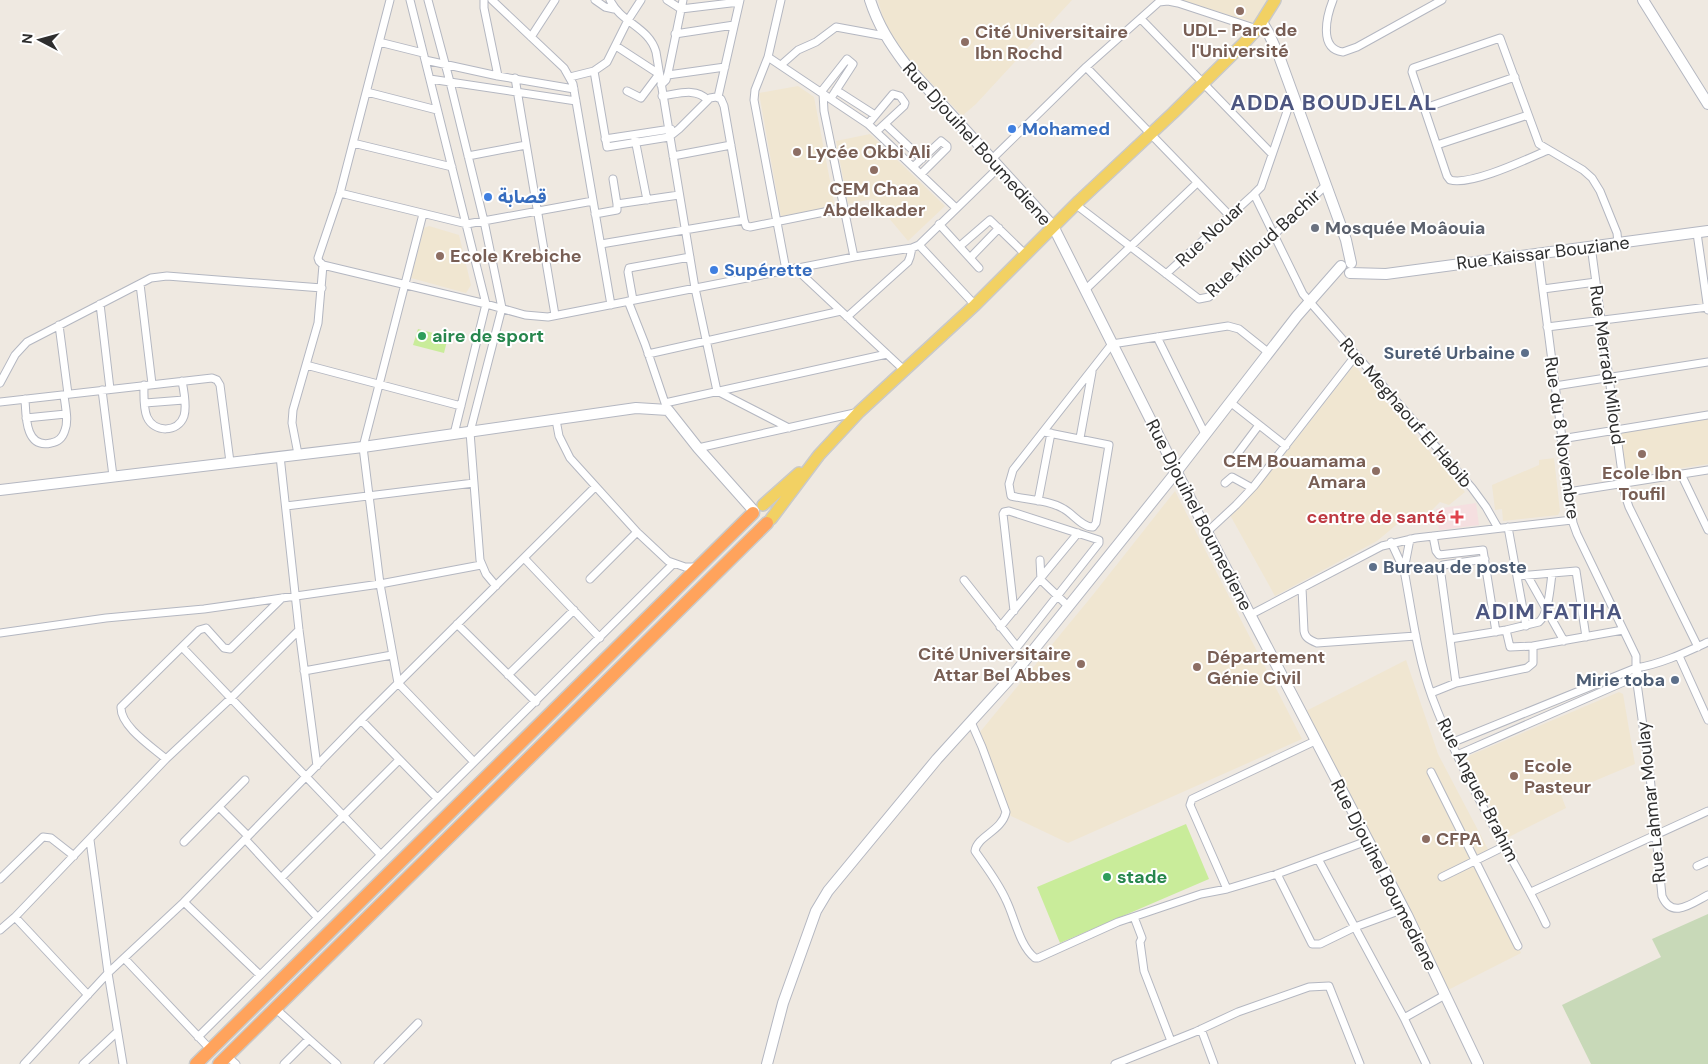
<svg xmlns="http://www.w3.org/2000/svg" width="1708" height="1064" viewBox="0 0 1708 1064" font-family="'DM Sans','Noto Sans Arabic',sans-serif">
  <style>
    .education { fill: #f0e6d1 }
    .medical { fill: #f5dfe0 }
    .cemetery { fill: #c8d9b8 }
    .pitch { fill: #c9ec9a }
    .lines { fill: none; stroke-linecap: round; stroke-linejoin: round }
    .street-casing { stroke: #b4b7c1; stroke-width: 9 }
    .secondary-casing { stroke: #b4b7c1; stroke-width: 12 }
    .primary-casing { stroke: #c9c9c9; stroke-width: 14 }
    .highway-casing { stroke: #c9c9c9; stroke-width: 15 }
    .street { stroke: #fff; stroke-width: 7 }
    .secondary { stroke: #fff; stroke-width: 10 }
    .primary { stroke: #f2d163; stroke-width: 11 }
    .highway { stroke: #ffa35c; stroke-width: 12 }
    .education-dot { fill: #8d6e63; stroke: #fff; stroke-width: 2 }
    .shop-dot { fill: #3f7fe0; stroke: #fff; stroke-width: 2 }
    .worship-dot { fill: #6b7280; stroke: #fff; stroke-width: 2 }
    .leisure-dot { fill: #2e9e5b; stroke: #fff; stroke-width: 2 }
    .service-dot { fill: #5c6f8a; stroke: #fff; stroke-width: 2 }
    .health-dot { fill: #e0444e; stroke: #fff; stroke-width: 2 }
    .labels { text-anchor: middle; stroke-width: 4; stroke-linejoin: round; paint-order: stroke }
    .education-label { font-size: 18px; font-weight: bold; fill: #785e54; stroke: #fff; text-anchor: start }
    .shop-label { font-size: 18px; font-weight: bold; fill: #366cbe; stroke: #fff; text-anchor: start }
    .street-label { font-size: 18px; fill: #2e2e2e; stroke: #fff }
    .worship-label { font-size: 18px; font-weight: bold; fill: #5b616d; stroke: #fff; text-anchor: start }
    .leisure-label { font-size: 18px; font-weight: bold; fill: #27864d; stroke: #fff; text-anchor: start }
    .service-label { font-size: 18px; font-weight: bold; fill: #4e5e75; stroke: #fff; text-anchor: end }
    .health-label { font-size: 18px; font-weight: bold; fill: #be3a42; stroke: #fff; text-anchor: end }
    .district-label { font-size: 22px; font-weight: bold; letter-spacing: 1px; fill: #4d5680; stroke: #fff }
  </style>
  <rect width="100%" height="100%" fill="#efe9e1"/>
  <path class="education" d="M878,0H1072L976,104L962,116L908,58L885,26Z
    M1181,0H1267L1255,23Z
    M798,86L814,97L835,207L781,217L759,93Z
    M870,134L945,206L908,241L873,199L848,204L836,141Z
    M429,226L459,235L471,285L466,293L411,278L424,228Z
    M1354,365L1465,492L1449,505L1440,502L1422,520L1413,511L1377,541L1275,596L1230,515L1287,451Z
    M1708,419V464L1629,476L1625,473L1619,437L1623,432Z
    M1554,458L1560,511L1558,515L1503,521L1502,509L1495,510L1492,485L1539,465V460Z
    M1175,491L1302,739L1068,843L1011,816L980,732L1092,596Z
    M1406,660L1438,754L1491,855L1477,861L1521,953L1446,991L1306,711Z
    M1619,692L1623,694L1635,764L1561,795L1566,808L1507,838L1466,757Z"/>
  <path class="medical" d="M1476,503L1479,525L1439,530L1436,509Z"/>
  <path class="cemetery" d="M1708,914V1064H1591L1562,1005L1661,957L1652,939Z"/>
  <path class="pitch" d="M418,329L448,337L444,353L413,345Z
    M1186,824L1209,879L1060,943L1037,887Z"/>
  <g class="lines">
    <g class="street-casing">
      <path id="street" d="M390,0L340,193L318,258L319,261L323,265L486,304L525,315L548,317L854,257L912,248L919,245L998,168
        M410,0L486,304L454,434
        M428,0L450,82L484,221L502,308L470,432L480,560L486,574L496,586
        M484,0V8L498,76
        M492,0L564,68L573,84L611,305
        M595,0L605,7L614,9
        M610,0C621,23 649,27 656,52L695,288L717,391L789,428
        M667,0L681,9L739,2
        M781,0L768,57L755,90L754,100L786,270
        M1333,0C1327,15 1318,49 1343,52L1357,47L1442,0
        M1141,19L1272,154
        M675,34L734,25
        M531,37L555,0
        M379,42L423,53
        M616,46L659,74L641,98L627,91
        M768,57L868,124L956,208
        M425,60L498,76L574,89
        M781,65L798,50L816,42L836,27L885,36
        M1086,67L1230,216
        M594,71L607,147L669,137L679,129L710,98L716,97L721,99L724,106L744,220L601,244
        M668,75L725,67
        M570,77L594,71L607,62L628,20L641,0
        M515,78L555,315
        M430,79L576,101
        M661,85L666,80L668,73L683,0
        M836,90L875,115
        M367,92L437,110
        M821,92L847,59L853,64L831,98
        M823,93L824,111L854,257
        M1293,94L1261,187L1254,194L1303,294L1472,488L1486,507L1498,528
        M662,96C678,94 695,87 708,100
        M718,97L740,0
        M1425,108L1515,77
        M868,124L893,94L900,96L905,103L904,106L877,131
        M885,124L922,159
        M605,139L671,129
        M635,139L647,200
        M353,143L452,167
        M1437,145L1528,115
        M1548,150C1527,159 1471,186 1450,180L1447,176L1412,72L1413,68L1500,38L1539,144L1583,170L1592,178L1600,191L1617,233L1618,243
        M468,156L526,145
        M673,156L731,145
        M991,160L1086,67L1159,2L1168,1L1178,3L1257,29
        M914,166L941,141L947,146V148L921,174
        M613,179L617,204
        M340,193L467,224L593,201
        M1075,204L1199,299L1209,297L1326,185
        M423,214L363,447L380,584L398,683L474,762
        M595,214L617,210V204L679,195
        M744,220L746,226L750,227L844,208
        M939,224L979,268
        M1697,233L1708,310
        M919,245L975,305
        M960,246L990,220L1025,254
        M1591,246L1625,495L1629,507L1698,647
        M1538,253L1573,523L1577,534L1636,656V676L1650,776L1662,896C1672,920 1692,903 1708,895
        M970,258L999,228
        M795,268L904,370
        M1166,274L1254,194
        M140,284L152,384
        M1543,289L1596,282
        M1085,290L1197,183
        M633,300L628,272L629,268L690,257
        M628,301L645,344L666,406
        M100,304L110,389
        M847,317L908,262L910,257L912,248
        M59,325L68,394
        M1547,327L1708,307
        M1157,337L1205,434
        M648,354L841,311
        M306,365L461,406
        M0,383L15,355L27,342L151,278L167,276L322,288
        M144,385C144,395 143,407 147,417C154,433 178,433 184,416C187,406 184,391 182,381
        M1555,386L1708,362
        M102,390L113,476
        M25,399C26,416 25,449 51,443C58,442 63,437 65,430C69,420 65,406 64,395
        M0,402L212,378L217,380L220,385L230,462
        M1230,402L1286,446
        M145,403L184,400
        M665,403L887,354
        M26,418L66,414
        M556,420L559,436L570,458L637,532L668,561L685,567H697
        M1044,432L1109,445L1096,523L1093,527C1083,528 1073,514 1064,509C1049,500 1028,500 1011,496L1009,484L1013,470L1112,344L1228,326L1239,329L1269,353
        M1080,438L1092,372
        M1561,439L1708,415
        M698,448L859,412
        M298,454L292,423L293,410L318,323L323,265
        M280,456L299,630L317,766
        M1232,461L1259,425
        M1681,474L1708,530
        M1225,483L1232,477L1252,488
        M1568,492L1708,470
        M1038,501L1051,433
        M286,506L474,483
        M1508,527L1526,626
        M1207,532L1236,505L1254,486L1356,355
        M1433,536L1436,551L1439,555L1483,550L1496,632
        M1391,542L1404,570L1410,539
        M524,558L600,638
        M1040,560L1041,580L1068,606
        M1404,570C1412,612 1417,656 1432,697C1449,743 1472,787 1496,831C1513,862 1531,892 1546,924
        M1527,575L1564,641
        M1518,576L1576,571L1586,637
        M590,579L637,532
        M964,580L1017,647L1099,543V540L1009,511L1004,512L1003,514L1014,611
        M1302,588L1304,631C1305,638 1310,640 1317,643L1416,636
        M1250,615L1382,546L1416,538L1572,520
        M457,624L536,702
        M1000,627L1078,533
        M1506,630L1510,647L1533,646
        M0,633L106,618L204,609L282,598L380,584L481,565
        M1450,639L1506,630L1539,622C1549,613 1550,587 1552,574
        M182,647L380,854
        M1679,656L1708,720
        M304,671L392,655
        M508,675L574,610
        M1456,683L1440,567L1443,565L1485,559
        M1431,693L1456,683L1527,668L1533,663V646L1623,630
        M361,720L437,798
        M971,722L982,747L1006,812C1002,831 977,836 975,851C986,867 998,882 1006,900C1015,918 1019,945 1035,958H1038L1118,922L1201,894L1227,889L1277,874L1367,841
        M1451,743L1636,668C1661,664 1684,653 1708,642
        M1457,755L1626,681L1639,674
        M166,759C152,747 120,726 121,707L199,630L206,628L224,648L230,649L282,598
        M1431,772L1518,946
        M219,807L248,836
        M245,839L317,917
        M90,840L108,973L123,1064
        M184,842L245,780
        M1318,859L1404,1018L1445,995
        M1697,866L1708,861
        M1277,874L1312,944H1320L1355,927L1404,909
        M1442,877L1505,846
        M281,878L399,760
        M0,879L43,837L51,838L74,856
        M1227,889L1190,805L1192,799L1315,741
        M1531,892L1708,811
        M184,902L260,975
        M1134,917L1142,938L1140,942L1144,971L1171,1041
        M0,930L15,917
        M124,958L210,1049
        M88,995L15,917L166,759L230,699L299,630
        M275,1008L309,1039L284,1064
        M1404,1018L1426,1064
        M1201,1029L1214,1064
        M198,1037L673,564
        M309,1039L337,1064
        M227,1056L236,1064
        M24,1064L108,973L184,902L361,720L595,487
        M83,1064L117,1032
        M378,1064L418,1023
        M1115,1064L1195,1032L1238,1012L1309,987L1329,986L1360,1064"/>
    </g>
    <g class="secondary-casing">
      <path id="secondary" d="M870,0C878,25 890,44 906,65L1053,226L1207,532L1407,915L1478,1064
        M1643,0L1708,104
        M1262,22L1268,32L1279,56L1346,240L1351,263
        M1350,273L1386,274L1708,231
        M0,490L363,447L636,408L668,410L698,448L754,511
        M767,1064L783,1003L816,911L828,891L937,759L1015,673L1177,471L1297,316L1341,266"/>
    </g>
    <g class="primary-casing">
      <path id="primary" d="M763,505L799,473
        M771,519L819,455L859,412L975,305L1079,201L1173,113L1246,41L1257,29L1275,0"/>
    </g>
    <g class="highway-casing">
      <path id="highway" d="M196,1064L753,513
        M219,1064L767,523"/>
    </g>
    <use href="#street" class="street"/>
    <use href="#secondary" class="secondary"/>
    <use href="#primary" class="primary"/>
    <use href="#highway" class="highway"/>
  </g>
  <g class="education-dot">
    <circle cx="1240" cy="11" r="5"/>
    <circle cx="965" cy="42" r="5"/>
    <circle cx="797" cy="152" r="5"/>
    <circle cx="874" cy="170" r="5"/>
    <circle cx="440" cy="256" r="5"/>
    <circle cx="1642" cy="454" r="5"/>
    <circle cx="1376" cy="471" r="5"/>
    <circle cx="1081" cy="664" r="5"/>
    <circle cx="1197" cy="667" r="5"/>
    <circle cx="1514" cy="776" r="5"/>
    <circle cx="1426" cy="839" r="5"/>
  </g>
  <g class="shop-dot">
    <circle cx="1012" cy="129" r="5"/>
    <circle cx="488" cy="197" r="5"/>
    <circle cx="714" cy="270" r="5"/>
  </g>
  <circle class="worship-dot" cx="1315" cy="228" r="5"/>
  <g class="leisure-dot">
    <circle cx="422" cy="336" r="5"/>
    <circle cx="1107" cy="877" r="5"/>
  </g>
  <g class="service-dot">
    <circle cx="1525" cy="353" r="5"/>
    <circle cx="1373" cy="567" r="5"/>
    <circle cx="1675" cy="680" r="5"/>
  </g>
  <path class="health-dot" d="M1454.5 509.5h5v5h5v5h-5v5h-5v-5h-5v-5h5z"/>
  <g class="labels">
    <g class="education-label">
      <text x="1240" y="36" text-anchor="middle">UDL- Parc de<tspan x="1240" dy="21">l'Université</tspan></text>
      <text x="975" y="38">Cité Universitaire<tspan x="975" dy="21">Ibn Rochd</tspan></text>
      <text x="807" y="158">Lycée Okbi Ali</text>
      <text x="874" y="195" text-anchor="middle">CEM Chaa<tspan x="874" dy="21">Abdelkader</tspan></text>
      <text x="450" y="262">Ecole Krebiche</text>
      <text x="1366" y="467" text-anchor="end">CEM Bouamama<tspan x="1366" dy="21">Amara</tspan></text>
      <text x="1642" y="479" text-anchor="middle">Ecole Ibn<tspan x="1642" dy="21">Toufil</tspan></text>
      <text x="1071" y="660" text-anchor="end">Cité Universitaire<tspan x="1071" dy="21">Attar Bel Abbes</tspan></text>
      <text x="1207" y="663">Département<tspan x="1207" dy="21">Génie Civil</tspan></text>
      <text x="1524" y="772">Ecole<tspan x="1524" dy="21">Pasteur</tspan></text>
      <text x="1436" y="845">CFPA</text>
    </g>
    <g class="shop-label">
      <text x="1022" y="135">Mohamed</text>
      <text x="498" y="203">قصابة</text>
      <text x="724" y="276">Supérette</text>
    </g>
    <g class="street-label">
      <text transform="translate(977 144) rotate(48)" y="6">Rue Djouihel Boumediene</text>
      <text transform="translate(1210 234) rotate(-43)" y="6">Rue Nouar</text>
      <text transform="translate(1263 243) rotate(-43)" y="6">Rue Miloud Bachir</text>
      <text transform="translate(1543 253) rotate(-7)" y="6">Rue Kaissar Bouziane</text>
      <text transform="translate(1607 365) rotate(82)" y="6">Rue Merradi Miloud</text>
      <text transform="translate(1406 413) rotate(49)" y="6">Rue Meghaouf El Habib</text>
      <text transform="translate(1562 438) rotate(82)" y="6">Rue du 8 Novembre</text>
      <text transform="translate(1199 515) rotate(63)" y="6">Rue Djouihel Boumediene</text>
      <text transform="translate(1478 790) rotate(63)" y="6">Rue Anguet Brahim</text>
      <text transform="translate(1651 802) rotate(-96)" y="6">Rue Lahmar Moulay</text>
      <text transform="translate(1384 875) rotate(63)" y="6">Rue Djouihel Boumediene</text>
    </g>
    <g class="worship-label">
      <text x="1325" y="234">Mosquée Moâouia</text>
    </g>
    <g class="leisure-label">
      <text x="432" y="342">aire de sport</text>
      <text x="1117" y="883">stade</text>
    </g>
    <g class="service-label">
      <text x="1515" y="359">Sureté Urbaine</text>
      <text x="1383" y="573" text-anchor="start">Bureau de poste</text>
      <text x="1665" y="686">Mirie toba</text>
    </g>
    <g class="health-label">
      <text x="1446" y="523">centre de santé</text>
    </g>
    <g class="district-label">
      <text x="1334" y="110">ADDA BOUDJELAL</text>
      <text x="1549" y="619">ADIM FATIHA</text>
    </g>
  </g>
  <g transform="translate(40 40) rotate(276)" stroke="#ffffff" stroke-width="4" paint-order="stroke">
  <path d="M0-4L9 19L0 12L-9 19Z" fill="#2e2e2e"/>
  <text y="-8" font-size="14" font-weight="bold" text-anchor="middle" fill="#2e2e2e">N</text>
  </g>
</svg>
